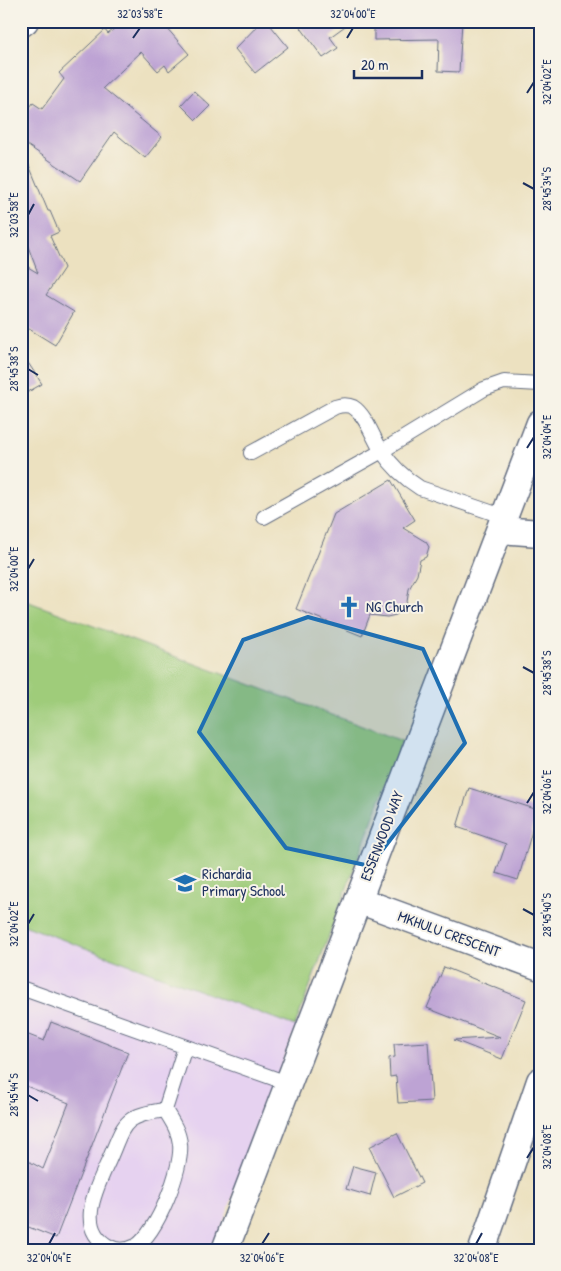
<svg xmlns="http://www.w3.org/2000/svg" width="561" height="1271" viewBox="0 0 561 1271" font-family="'Patrick Hand',sans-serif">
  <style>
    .built { fill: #e6d2f0 }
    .green { fill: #9fcc7a; stroke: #5d7e6c }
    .building { fill: #bda3d4 }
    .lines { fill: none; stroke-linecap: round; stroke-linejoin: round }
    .service-casing { stroke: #646d80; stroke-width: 16 }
    .minor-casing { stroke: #646d80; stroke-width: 29 }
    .service { stroke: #fff; stroke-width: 14 }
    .minor { stroke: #fff; stroke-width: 26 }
    .marked { fill: #1f6fb2; fill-opacity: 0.2; stroke: #1f6fb2; stroke-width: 4; stroke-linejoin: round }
    .ticks { fill: none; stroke: #1b2f5e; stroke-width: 2 }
    .labels { text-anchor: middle; stroke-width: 4; stroke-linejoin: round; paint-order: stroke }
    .poi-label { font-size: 15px; fill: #1b2f5e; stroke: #f7f3e8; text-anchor: start }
    .street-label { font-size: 15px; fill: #1b2f5e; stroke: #f7f3e8 }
    .neatline { fill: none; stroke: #1b2f5e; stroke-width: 2 }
    .ticks-label { font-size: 12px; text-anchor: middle; fill: #1b2f5e }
  </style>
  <rect width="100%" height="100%" fill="#f7f3e8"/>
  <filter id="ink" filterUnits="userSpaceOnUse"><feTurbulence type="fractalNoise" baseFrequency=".02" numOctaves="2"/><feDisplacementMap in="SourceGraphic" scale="10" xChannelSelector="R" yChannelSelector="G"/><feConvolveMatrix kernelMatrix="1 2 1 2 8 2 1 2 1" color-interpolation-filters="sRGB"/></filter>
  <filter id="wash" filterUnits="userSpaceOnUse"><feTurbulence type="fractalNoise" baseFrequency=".0096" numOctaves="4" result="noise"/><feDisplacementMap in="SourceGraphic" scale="20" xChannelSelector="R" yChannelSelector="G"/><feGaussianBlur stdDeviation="1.12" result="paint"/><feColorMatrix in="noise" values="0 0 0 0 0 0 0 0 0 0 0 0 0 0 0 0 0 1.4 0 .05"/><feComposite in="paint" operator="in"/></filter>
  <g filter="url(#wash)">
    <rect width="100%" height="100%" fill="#ece1c0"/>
    <path class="built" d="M21,599L402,741L213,1250H21Z"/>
    <path class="green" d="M21,599L402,741L295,1026L21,924Z"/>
    <g id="blocks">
      <path class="building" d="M123,21H161L189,54L169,71L165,65L158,71L141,52L103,88L162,137L145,158L114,132L80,181L21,141V120L33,103L42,109L64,79L59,73L105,30L108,34Z
        M262,21H267L288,47L255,73L235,49Z
        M296,21H352L330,37L338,48L323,58Z
        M374,21H462L459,72L438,71L439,39L374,40Z
        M194,91L210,106L196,120L181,105Z
        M21,146L48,211H50L59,232L50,236L64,268L46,295L74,312L55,345L21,324V263L38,273L21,228Z
        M21,352L42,384L21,396Z
        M391,480L415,520L403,528L426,542L429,547L426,557L420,560L417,575L409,589L407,602L403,609L396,615L387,617L370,615L362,636L296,609L334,514Z
        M469,788L538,810L518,880L496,873L506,844L457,827Z
        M444,967L526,1000L502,1059L454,1040L500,1037L427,1008Z
        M51,1022L128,1052L56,1238L21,1224V1157L43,1169L69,1103L21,1084V1032L44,1041Z
        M428,1042L432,1101L398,1103L396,1076L390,1077L389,1058L395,1057L394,1044Z
        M397,1133L422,1183L394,1197L369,1147Z
        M353,1166L376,1172L370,1196L346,1189Z"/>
    </g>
  </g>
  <g filter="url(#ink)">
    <use href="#blocks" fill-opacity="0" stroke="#646d80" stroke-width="1"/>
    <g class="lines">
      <g class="service-casing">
        <path id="service" d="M251,453L335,407C341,405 347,404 353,407C366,415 373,438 381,450C391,465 404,478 420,488L505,517
          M264,517L382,451L484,389L504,382L540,384
          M21,988L290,1084
          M165,1110C122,1116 125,1123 109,1160C97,1187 74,1229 110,1247C118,1251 128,1250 136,1246C157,1233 183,1168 180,1144C179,1131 171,1120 165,1110L185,1047"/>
      </g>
      <g class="minor-casing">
        <path id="minor" d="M21,24L25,21
          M500,530L540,533
          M358,900L540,967
          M225,1250L540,423
          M482,1250L540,1081"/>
      </g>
      <use href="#service" class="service"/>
      <use href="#minor" class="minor"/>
    </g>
  </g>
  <path class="marked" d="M308,617L423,649L465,743L370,866L286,848L199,732L243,640Z"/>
  <path class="ticks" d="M133,38L140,28M347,38L353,28M527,93L534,82M523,183L534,189M28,215L34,204M28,369L38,375M527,448L534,437M28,569L34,559M523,667L534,673M527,803L534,792M523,909L534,915M28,924L34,914M28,1095L38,1101M527,1158L534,1147M49,1244L55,1233M262,1244L269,1233M476,1244L482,1233"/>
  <defs>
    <g id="church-bare" transform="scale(1.725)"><path d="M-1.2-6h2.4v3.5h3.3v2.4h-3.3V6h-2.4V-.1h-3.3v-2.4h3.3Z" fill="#1f6fb2" stroke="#f7f3e8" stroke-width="2.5" paint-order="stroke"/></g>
    <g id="school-bare" transform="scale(1.725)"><path d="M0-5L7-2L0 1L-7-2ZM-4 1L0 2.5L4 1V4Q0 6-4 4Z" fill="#1f6fb2" stroke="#f7f3e8" stroke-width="2.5" paint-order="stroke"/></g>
  </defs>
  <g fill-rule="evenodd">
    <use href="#church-bare" x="349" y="607"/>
    <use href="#school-bare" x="185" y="883"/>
  </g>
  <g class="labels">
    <g class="poi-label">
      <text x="366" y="612">NG Church</text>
      <text x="202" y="879">Richardia<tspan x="202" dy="17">Primary School</tspan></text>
    </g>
    <g class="street-label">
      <text transform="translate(382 836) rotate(-69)" y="5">ESSENWOOD WAY</text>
      <text transform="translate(449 934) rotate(20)" y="5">MKHULU CRESCENT</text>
    </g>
  </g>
  <rect width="561" height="1271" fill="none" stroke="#f7f3e8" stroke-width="55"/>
  <path d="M354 70v8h68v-8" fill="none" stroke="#1b2f5e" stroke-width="2.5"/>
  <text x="361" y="70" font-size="15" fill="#1b2f5e" stroke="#f7f3e8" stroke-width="4" paint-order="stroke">20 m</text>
  <rect x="28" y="28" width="506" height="1216" class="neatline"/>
  <g class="ticks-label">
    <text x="140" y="18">32°03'58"E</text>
    <text x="353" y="18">32°04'00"E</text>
    <text transform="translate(547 82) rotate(-90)" y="4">32°04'02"E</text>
    <text transform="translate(547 189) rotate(-90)" y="4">28°45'34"S</text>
    <text transform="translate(14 215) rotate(-90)" y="4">32°03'58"E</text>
    <text transform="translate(14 369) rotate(-90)" y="4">28°45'38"S</text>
    <text transform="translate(547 437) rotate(-90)" y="4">32°04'04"E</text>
    <text transform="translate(14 569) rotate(-90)" y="4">32°04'00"E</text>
    <text transform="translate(547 673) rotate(-90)" y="4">28°45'38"S</text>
    <text transform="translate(547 792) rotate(-90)" y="4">32°04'06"E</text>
    <text transform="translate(547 915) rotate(-90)" y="4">28°45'40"S</text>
    <text transform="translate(14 924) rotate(-90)" y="4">32°04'02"E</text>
    <text transform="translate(14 1095) rotate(-90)" y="4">28°45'44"S</text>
    <text transform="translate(547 1147) rotate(-90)" y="4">32°04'08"E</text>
    <text x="49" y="1262">32°04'04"E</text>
    <text x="262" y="1262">32°04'06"E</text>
    <text x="476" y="1262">32°04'08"E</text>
  </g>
</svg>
